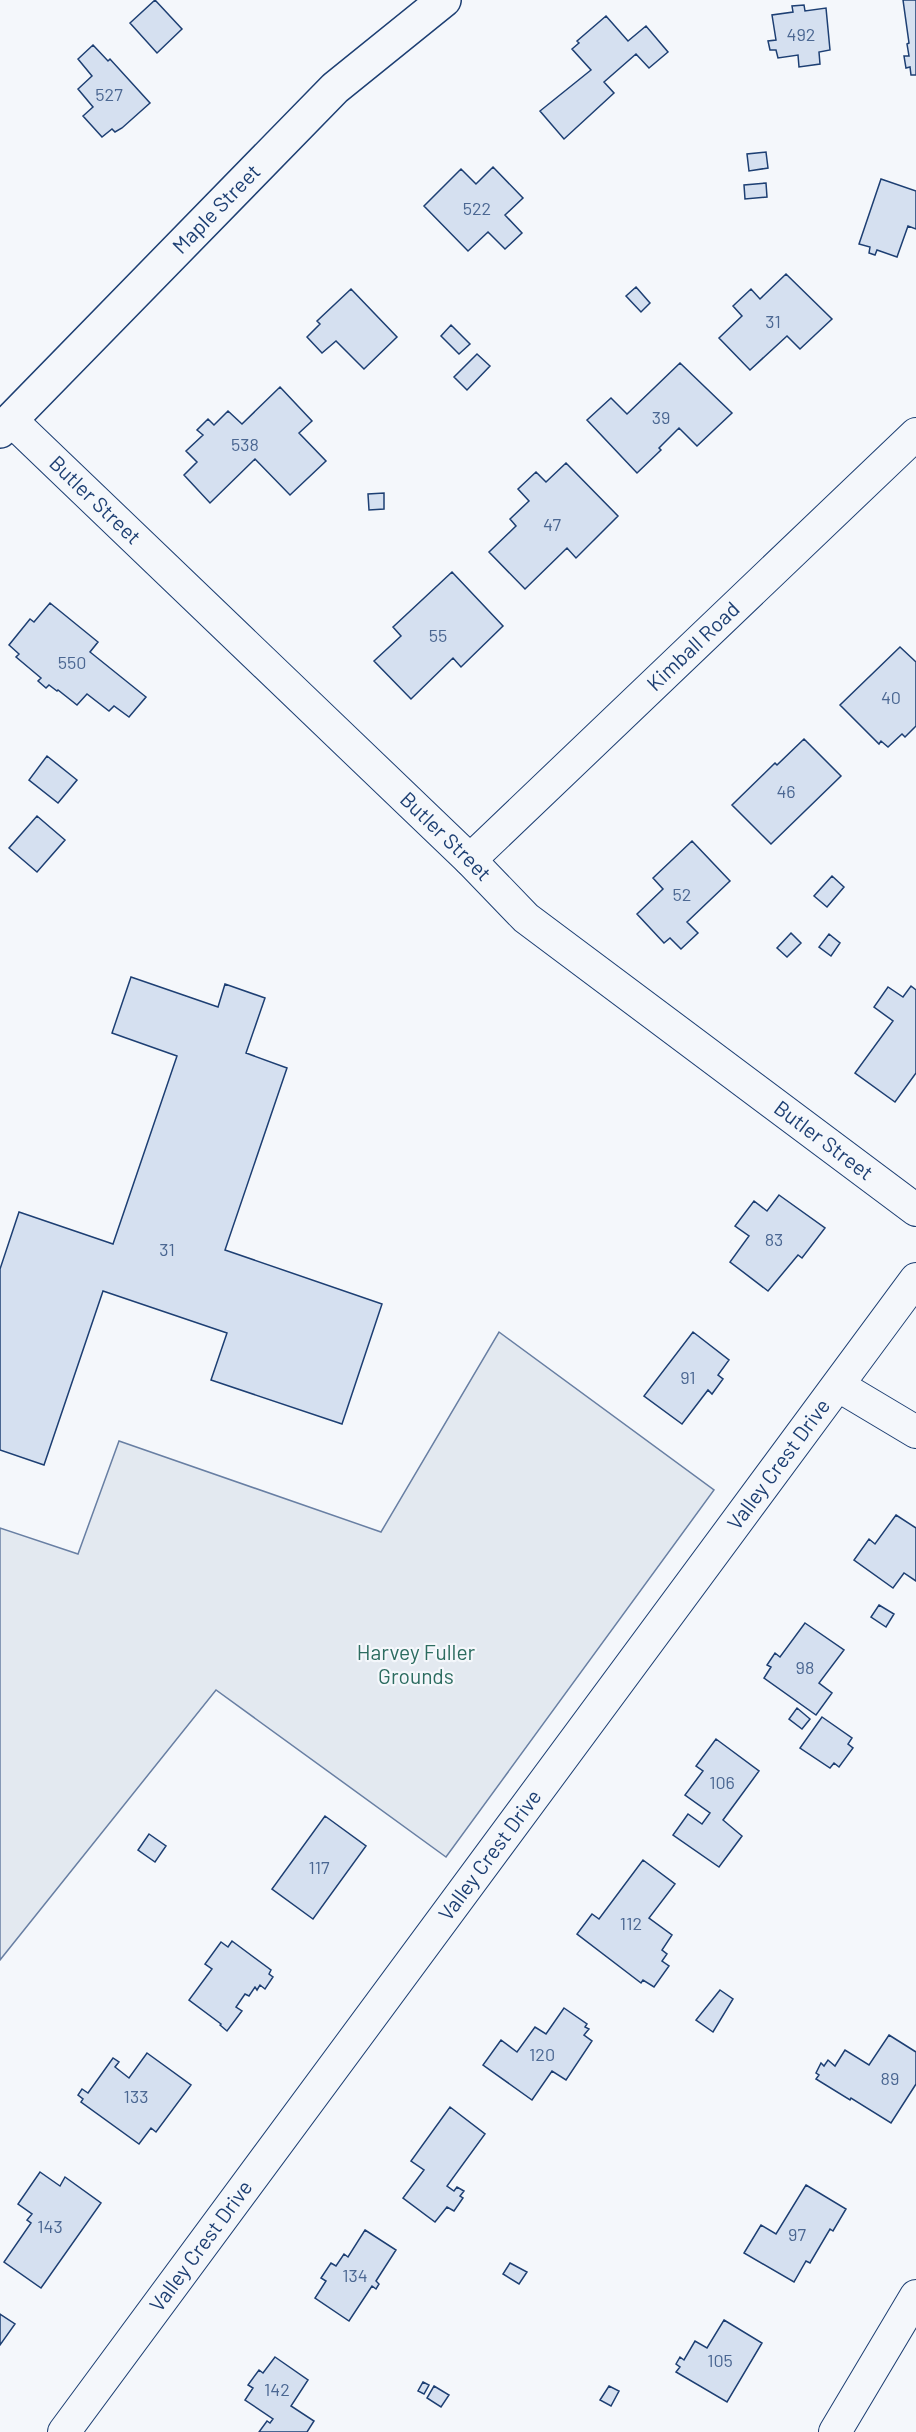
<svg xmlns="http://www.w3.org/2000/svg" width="916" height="2432" viewBox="0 0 916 2432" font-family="Barlow,sans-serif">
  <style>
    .green { fill: #e3e9f0; stroke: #687fa3; stroke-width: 1.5 }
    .building { fill: #d5e0f0; stroke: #1d3f73; stroke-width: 1.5 }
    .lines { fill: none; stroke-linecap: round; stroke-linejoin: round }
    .street-casing { stroke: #1d3f73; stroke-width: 34 }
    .secondary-casing { stroke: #1d3f73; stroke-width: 36 }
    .street { stroke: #f4f7fb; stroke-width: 32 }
    .secondary { stroke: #f4f7fb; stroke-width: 33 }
    .labels { text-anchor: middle; stroke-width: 4.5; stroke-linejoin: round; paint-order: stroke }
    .number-label { font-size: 18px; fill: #4b6792 }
    .street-label { font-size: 21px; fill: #1d3f73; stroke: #f4f7fb }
    .park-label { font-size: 21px; fill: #2c6c60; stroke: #f4f7fb }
  </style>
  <rect width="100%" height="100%" fill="#f4f7fb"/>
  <path class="green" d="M499,1332L714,1490L446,1857L216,1690L0,1960V1528L78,1554L119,1441L381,1532Z"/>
  <path class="building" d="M155,0L182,29L157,53L130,23Z
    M903,0H916V75H911L910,67L906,68L904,56H909L907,44L909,43Z
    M804,5L805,11L826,8L830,50L819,52L820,64L799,67L798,55L778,58L776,50H770L768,41L776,40L772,15L793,12L792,6Z
    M606,16L628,41L646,26L668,52L649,68L636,54L604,82L614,93L564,139L540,111L591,70L572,49L579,43L577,41Z
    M93,45L108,61L110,59L150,103L122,128L115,132L112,129L102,137L83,116L93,107L78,89L92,76L78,59Z
    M766,152L768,168L749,171L747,154Z
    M493,167L523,198L505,215L522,233L505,249L488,232L468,251L424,206L461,169L476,184Z
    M881,179L916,191V229L908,226L897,257L877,250L875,255L869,253L870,247L859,244Z
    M766,183L767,197L745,199L744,185Z
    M786,274L832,319L800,349L787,336L750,370L719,338L742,316L733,306L751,289L760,299Z
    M636,287L650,303L641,312L626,296Z
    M351,289L397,337L364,369L336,341L322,353L307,337L320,324L317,321Z
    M451,325L470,344L459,354L441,336Z
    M477,354L490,366L467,390L454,377Z
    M680,363L732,413L697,446L679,428L659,448L661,450L637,473L587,420L611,398L627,414Z
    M280,387L312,421L299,433L326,461L290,495L255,459L210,503L184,475L197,462L186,451L203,435L197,430L208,419L214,425L228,411L242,424Z
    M566,463L618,516L576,558L567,548L525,589L489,552L516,526L510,519L529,501L518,489L536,472L546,482Z
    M384,493V509L369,510L368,494Z
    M452,572L503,626L461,667L453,658L411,699L374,661L401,636L393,627Z
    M50,603L98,642L90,652L146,697L129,717L114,706L109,711L87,694L77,705L58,690L57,691L49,685L46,688L38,681L41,678L16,657L19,654L9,645L30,619L34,622Z
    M900,647L916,662V726L905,737L902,734L888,747L881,741L879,744L840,705Z
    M804,739L841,776L771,844L732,805L775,763L777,765Z
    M47,756L77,780L58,803L29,780Z
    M37,816L65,840L37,872L9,848Z
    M692,841L730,881L687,922L698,933L681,949L670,938L664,943L637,914L663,889L653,878Z
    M832,876L844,887L827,907L814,896Z
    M791,933L801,943L787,957L777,948Z
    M829,934L840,943L831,956L819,947Z
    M131,977L218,1007L225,984L265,998L246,1053L287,1068L225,1250L382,1304L342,1424L211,1380L227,1333L103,1291L44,1465L0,1450V1269L19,1212L113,1244L177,1056L112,1033Z
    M911,986L916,990V1073L895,1102L855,1073L893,1021L874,1007L888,987L903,997Z
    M779,1195L825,1228L802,1258L798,1255L768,1291L730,1262L749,1236L735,1226L754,1201L767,1211Z
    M693,1332L729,1360L718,1375L723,1379L712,1394L708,1390L682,1424L644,1396Z
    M896,1515L916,1528V1581L904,1573L893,1588L854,1560L869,1539L875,1544Z
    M879,1605L894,1614L886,1627L871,1617Z
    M805,1623L844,1650L819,1683L832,1693L816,1715L764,1678L771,1667L767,1665L775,1653L780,1657Z
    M797,1708L810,1719L802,1729L789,1719Z
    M822,1717L852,1738L848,1744L853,1748L839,1767L834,1763L830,1768L800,1748Z
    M716,1739L759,1771L723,1820L742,1836L719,1867L673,1835L688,1814L702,1824L710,1813L685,1795L703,1771L696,1766Z
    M325,1816L366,1846L313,1919L272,1889Z
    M149,1834L166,1846L155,1862L138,1850Z
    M643,1860L675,1884L649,1918L672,1935L662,1950L667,1954L662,1961L669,1966L654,1987L643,1980L641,1983L577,1934L592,1914L599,1919Z
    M232,1941L271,1970L269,1974L273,1977L265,1989L260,1985L257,1990L255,1987L249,1996L245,1994L236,2007L242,2011L227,2031L220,2025L221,2024L189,2000L212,1969L205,1964L221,1942L228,1947Z
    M720,1990L733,1999L713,2032L696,2020Z
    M564,2008L587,2024L585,2027L589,2029L584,2035L592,2041L566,2080L552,2071L532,2100L483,2065L501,2040L517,2052L535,2027L546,2034Z
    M889,2035L916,2052V2084L891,2123L851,2098L850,2100L816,2079L819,2075L816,2073L821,2063L824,2066L828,2060L835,2066L845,2050L869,2065Z
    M147,2053L191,2085L156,2132L151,2128L139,2144L81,2102L83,2099L78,2095L82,2089L88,2093L113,2058L119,2062L115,2067L129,2078Z
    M450,2107L485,2134L447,2186L454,2191L457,2187L464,2191L460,2196L463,2198L454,2211L447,2207L435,2222L403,2198L424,2170L411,2161Z
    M40,2172L60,2186L65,2177L101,2203L41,2288L4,2262L31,2223L27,2220L32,2214L18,2204Z
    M806,2185L846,2209L833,2231L830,2229L810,2263L806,2261L794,2282L744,2253L761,2225L776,2234Z
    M365,2230L396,2250L376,2281L379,2284L376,2289L372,2286L349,2321L315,2298L326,2281L321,2278L331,2263L336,2266L344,2254L348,2257Z
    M510,2263L527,2272L519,2284L503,2274Z
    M0,2314L15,2324L0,2345Z
    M724,2320L762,2343L727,2402L676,2372L680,2367L676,2364L680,2357L684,2360L695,2341L707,2348Z
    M275,2357L308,2380L291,2406L314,2421L307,2432H259L267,2421L270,2423L273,2419L245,2400L253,2388L248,2385L259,2370L263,2373Z
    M423,2382L429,2385L424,2394L418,2391Z
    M434,2386L449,2395L441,2407L427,2398Z
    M609,2386L619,2391L611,2406L600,2400Z"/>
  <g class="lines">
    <g class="street-casing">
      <g id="street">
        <path id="s1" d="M11,420L470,860L526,918L916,1210"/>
        <path id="s2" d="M470,860L916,434"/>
        <path d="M839,1386L916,1432"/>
        <path id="s3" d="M64,2432L916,1279"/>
        <path d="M835,2432L916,2296"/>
      </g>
    </g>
    <g class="secondary-casing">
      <g id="secondary">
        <path id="s4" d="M0,431L335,88L444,0"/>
      </g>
    </g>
    <use href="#street" class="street"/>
    <use href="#secondary" class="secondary"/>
  </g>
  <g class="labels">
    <g class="number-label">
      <text x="801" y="41">492</text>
      <text x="109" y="101">527</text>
      <text x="477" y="215">522</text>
      <text x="773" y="328">31</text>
      <text x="661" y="424">39</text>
      <text x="245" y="451">538</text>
      <text x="552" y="531">47</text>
      <text x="438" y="642">55</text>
      <text x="72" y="669">550</text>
      <text x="891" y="704">40</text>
      <text x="786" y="798">46</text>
      <text x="682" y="901">52</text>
      <text x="774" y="1246">83</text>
      <text x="167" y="1256">31</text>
      <text x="688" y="1384">91</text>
      <text x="805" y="1674">98</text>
      <text x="722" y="1789">106</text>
      <text x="319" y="1874">117</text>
      <text x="631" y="1930">112</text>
      <text x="542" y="2061">120</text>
      <text x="890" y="2085">89</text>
      <text x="136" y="2103">133</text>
      <text x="50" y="2233">143</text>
      <text x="797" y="2241">97</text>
      <text x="355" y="2282">134</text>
      <text x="720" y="2367">105</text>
      <text x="277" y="2396">142</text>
    </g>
    <g class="street-label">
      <text dy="7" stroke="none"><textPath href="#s4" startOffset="310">Maple Street</textPath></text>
      <text dy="7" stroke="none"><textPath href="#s1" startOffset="116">Butler Street</textPath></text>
      <text dy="7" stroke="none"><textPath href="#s2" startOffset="309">Kimball Road</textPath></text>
      <text dy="7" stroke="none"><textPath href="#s1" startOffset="602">Butler Street</textPath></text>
      <text dy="7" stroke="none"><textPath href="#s1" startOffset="1088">Butler Street</textPath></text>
      <text dy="7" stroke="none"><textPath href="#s3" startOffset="1203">Valley Crest Drive</textPath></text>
      <text dy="7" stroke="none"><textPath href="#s3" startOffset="717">Valley Crest Drive</textPath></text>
      <text dy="7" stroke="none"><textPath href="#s3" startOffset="231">Valley Crest Drive</textPath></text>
    </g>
    <g class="park-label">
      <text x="416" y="1660">Harvey Fuller<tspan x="416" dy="24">Grounds</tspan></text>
    </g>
  </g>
</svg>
